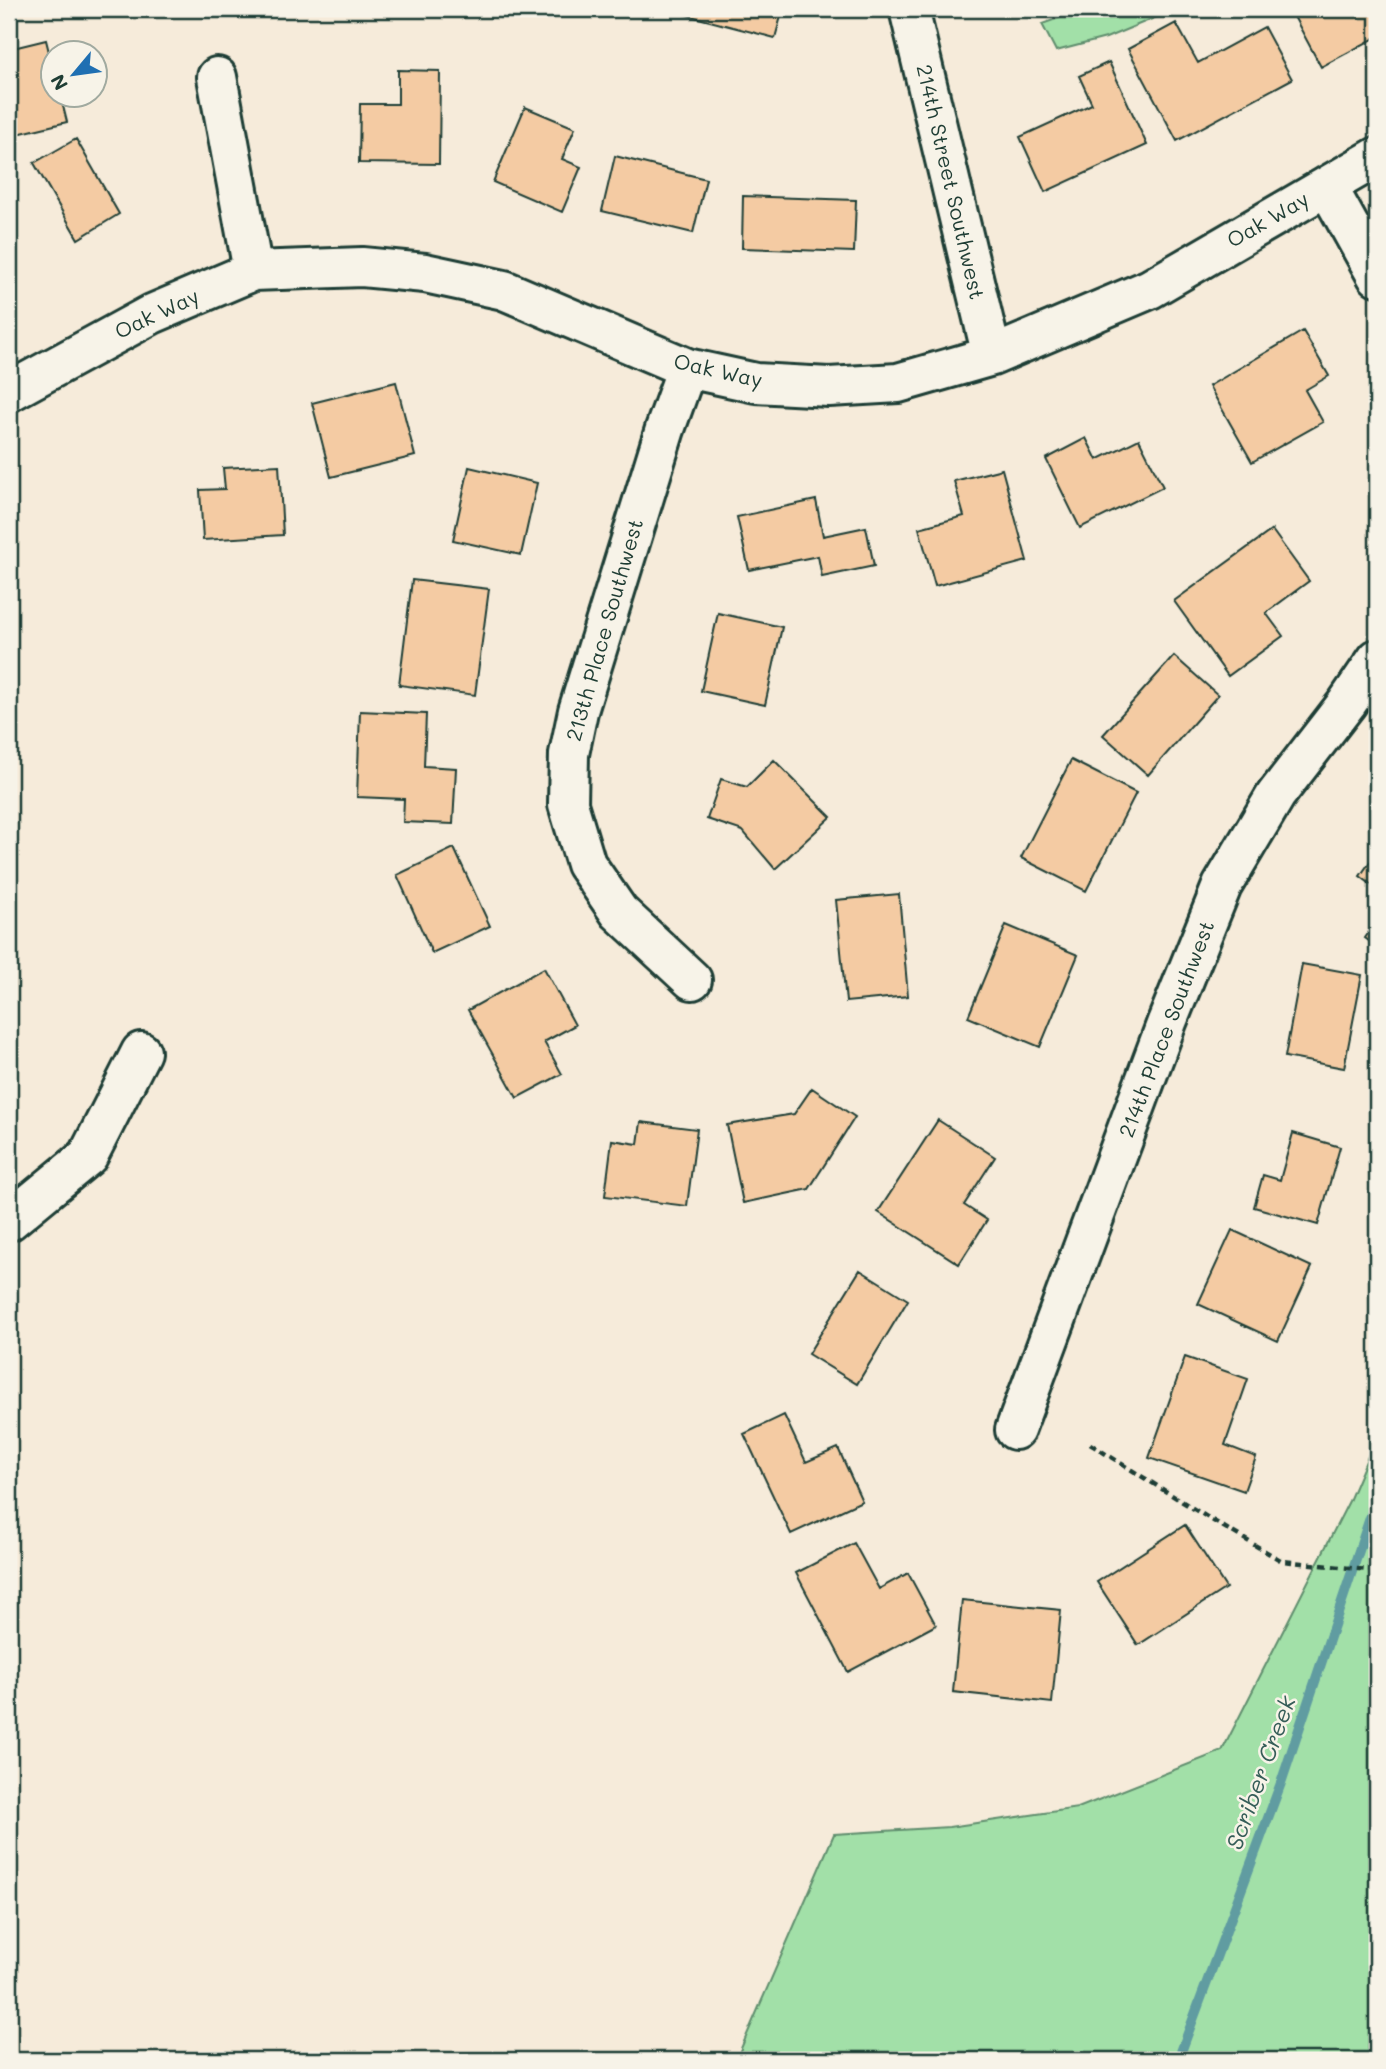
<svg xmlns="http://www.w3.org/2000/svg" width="1386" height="2069" viewBox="0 0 1386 2069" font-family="Mali,sans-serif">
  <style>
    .green { fill: #a2e0a8; stroke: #608e6e; stroke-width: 2 }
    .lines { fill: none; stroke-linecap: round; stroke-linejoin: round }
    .stream { stroke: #609ca1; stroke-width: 10 }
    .building { fill: #f4cba3; stroke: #1f3d34; stroke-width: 2 }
    .minor-casing { stroke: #1f3d34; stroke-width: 44 }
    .path { stroke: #1f3d34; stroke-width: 4.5; stroke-dasharray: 7 5; stroke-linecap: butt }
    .minor { stroke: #f7f3e8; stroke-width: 38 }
    .labels { text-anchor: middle; stroke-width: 5; stroke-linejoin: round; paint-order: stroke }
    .street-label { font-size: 21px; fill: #1f3d34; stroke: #f7f3e8 }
    .water-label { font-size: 23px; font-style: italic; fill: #355d58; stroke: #f7f3e8 }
  </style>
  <rect width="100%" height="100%" fill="#f6ebda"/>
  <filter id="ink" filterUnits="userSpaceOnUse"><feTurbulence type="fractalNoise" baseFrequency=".0143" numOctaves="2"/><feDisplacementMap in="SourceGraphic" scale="14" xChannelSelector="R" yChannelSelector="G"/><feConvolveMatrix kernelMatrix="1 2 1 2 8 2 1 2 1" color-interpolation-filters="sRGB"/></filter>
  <g filter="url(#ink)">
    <path class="green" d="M1084,9H1176L1106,38L1056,51L1042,24Z
      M1377,1435V2060H736L834,1834L949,1827L1078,1808L1222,1751L1349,1501Z"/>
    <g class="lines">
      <path class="stream" d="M1178,2060L1281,1783L1377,1497"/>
    </g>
    <path class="building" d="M680,9H783L775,38L679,13Z
      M1290,9H1377V37L1321,67Z
      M1176,23L1198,63L1264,27L1292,79L1177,141L1128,49Z
      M46,40L52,64V94H60L67,122L9,136V49Z
      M1109,62L1147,145L1045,192L1020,137L1092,104L1079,76Z
      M398,70L440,71L439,164L359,163L360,104H398Z
      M525,107L575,128L562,159L581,167L562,212L493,182Z
      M76,139L119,214L78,239L34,163Z
      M615,156L706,179L693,233L602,211Z
      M743,196L856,200L854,252L742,248Z
      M1303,331L1329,376L1305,390L1323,422L1252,462L1209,386Z
      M396,382L415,456L331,477L312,403Z
      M1086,438L1097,460L1139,439L1163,487L1080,528L1046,459Z
      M279,465L283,535L203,540L200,490L225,489L223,468Z
      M469,467L537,483L521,555L453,540Z
      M1002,469L1027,561L935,586L919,528L964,516L954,481Z
      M816,500L823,536L866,527L874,566L822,577L818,556L749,570L737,517Z
      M1272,530L1309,581L1266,613L1283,636L1228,676L1174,601Z
      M412,580L489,589L475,695L399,685Z
      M718,613L782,627L765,705L701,691Z
      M1174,656L1218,695L1148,775L1103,735Z
      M360,711L426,714L424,766L456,768L453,824L403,822L404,799L357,797Z
      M774,760L831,817L775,869L743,831L707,819L721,779L747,787Z
      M1071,760L1136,793L1086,891L1021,858Z
      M454,848L490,926L432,953L397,875Z
      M1377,852V889L1360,876Z
      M899,894L908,996L846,1002L836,900Z
      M1377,921V947L1365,938Z
      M1006,925L1078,955L1040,1047L968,1017Z
      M1302,964L1362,975L1344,1068L1285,1057Z
      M544,968L575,1025L544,1042L562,1074L517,1098L468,1010Z
      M812,1088L855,1117L809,1189L743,1203L727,1125L794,1114Z
      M938,1120L995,1157L964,1205L987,1220L959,1264L878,1212Z
      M641,1122L697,1129L687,1206L605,1196L612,1140L638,1144Z
      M1293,1133L1340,1147L1318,1225L1254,1207L1263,1175L1280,1180Z
      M1232,1230L1312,1267L1278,1341L1198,1304Z
      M860,1270L908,1300L857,1384L808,1354Z
      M1185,1357L1248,1379L1225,1445L1256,1457L1244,1491L1149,1458Z
      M784,1415L806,1462L838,1448L862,1501L791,1534L744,1434Z
      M1185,1525L1226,1588L1138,1645L1097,1582Z
      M854,1543L879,1589L908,1573L936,1625L848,1672L796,1573Z
      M962,1600L1061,1610L1052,1703L953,1692Z"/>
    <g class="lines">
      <g class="minor-casing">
        <path id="minor" d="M909,9L992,356
          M217,77L253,271
          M1327,186L1377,276
          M687,368L665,429L578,711L569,754L568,804L586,864L619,912L692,980
          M9,392L152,314L253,271L362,267L425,273L504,290L687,368L756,383L829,387L898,383L992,356L1150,289L1377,157
          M9,1221L88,1156L141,1052
          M1015,1430L1167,1022L1222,886L1276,795L1347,703L1377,659"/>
      </g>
      <path class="path" d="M1090,1444L1210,1519L1282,1561L1377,1571"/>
      <use href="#minor" class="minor"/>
    </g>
  </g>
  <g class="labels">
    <g class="street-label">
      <text transform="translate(950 182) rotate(77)" y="7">214th Street Southwest</text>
      <text transform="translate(1268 220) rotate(-30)" y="7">Oak Way</text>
      <text transform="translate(157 314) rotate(-25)" y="7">Oak Way</text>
      <text transform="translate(718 371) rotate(13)" y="7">Oak Way</text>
      <text transform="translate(605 630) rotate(-74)" y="7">213th Place Southwest</text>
      <text transform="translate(1167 1029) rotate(-69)" y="7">214th Place Southwest</text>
    </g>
    <g class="water-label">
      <text transform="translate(1261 1773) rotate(-70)" y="8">Scriber Creek</text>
    </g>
  </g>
  <rect width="1386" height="2069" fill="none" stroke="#f7f3e8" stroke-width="35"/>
  <rect x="18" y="18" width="1351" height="2034" fill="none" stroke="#1f3d34" stroke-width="2.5" filter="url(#ink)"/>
  <g transform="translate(74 74) rotate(241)"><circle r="33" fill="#f7f3e8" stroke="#a1aaa0" stroke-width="2"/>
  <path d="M0-5L12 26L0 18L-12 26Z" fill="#1f6fb2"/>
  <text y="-10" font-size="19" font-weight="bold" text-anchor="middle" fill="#1f3d34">N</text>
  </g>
</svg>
